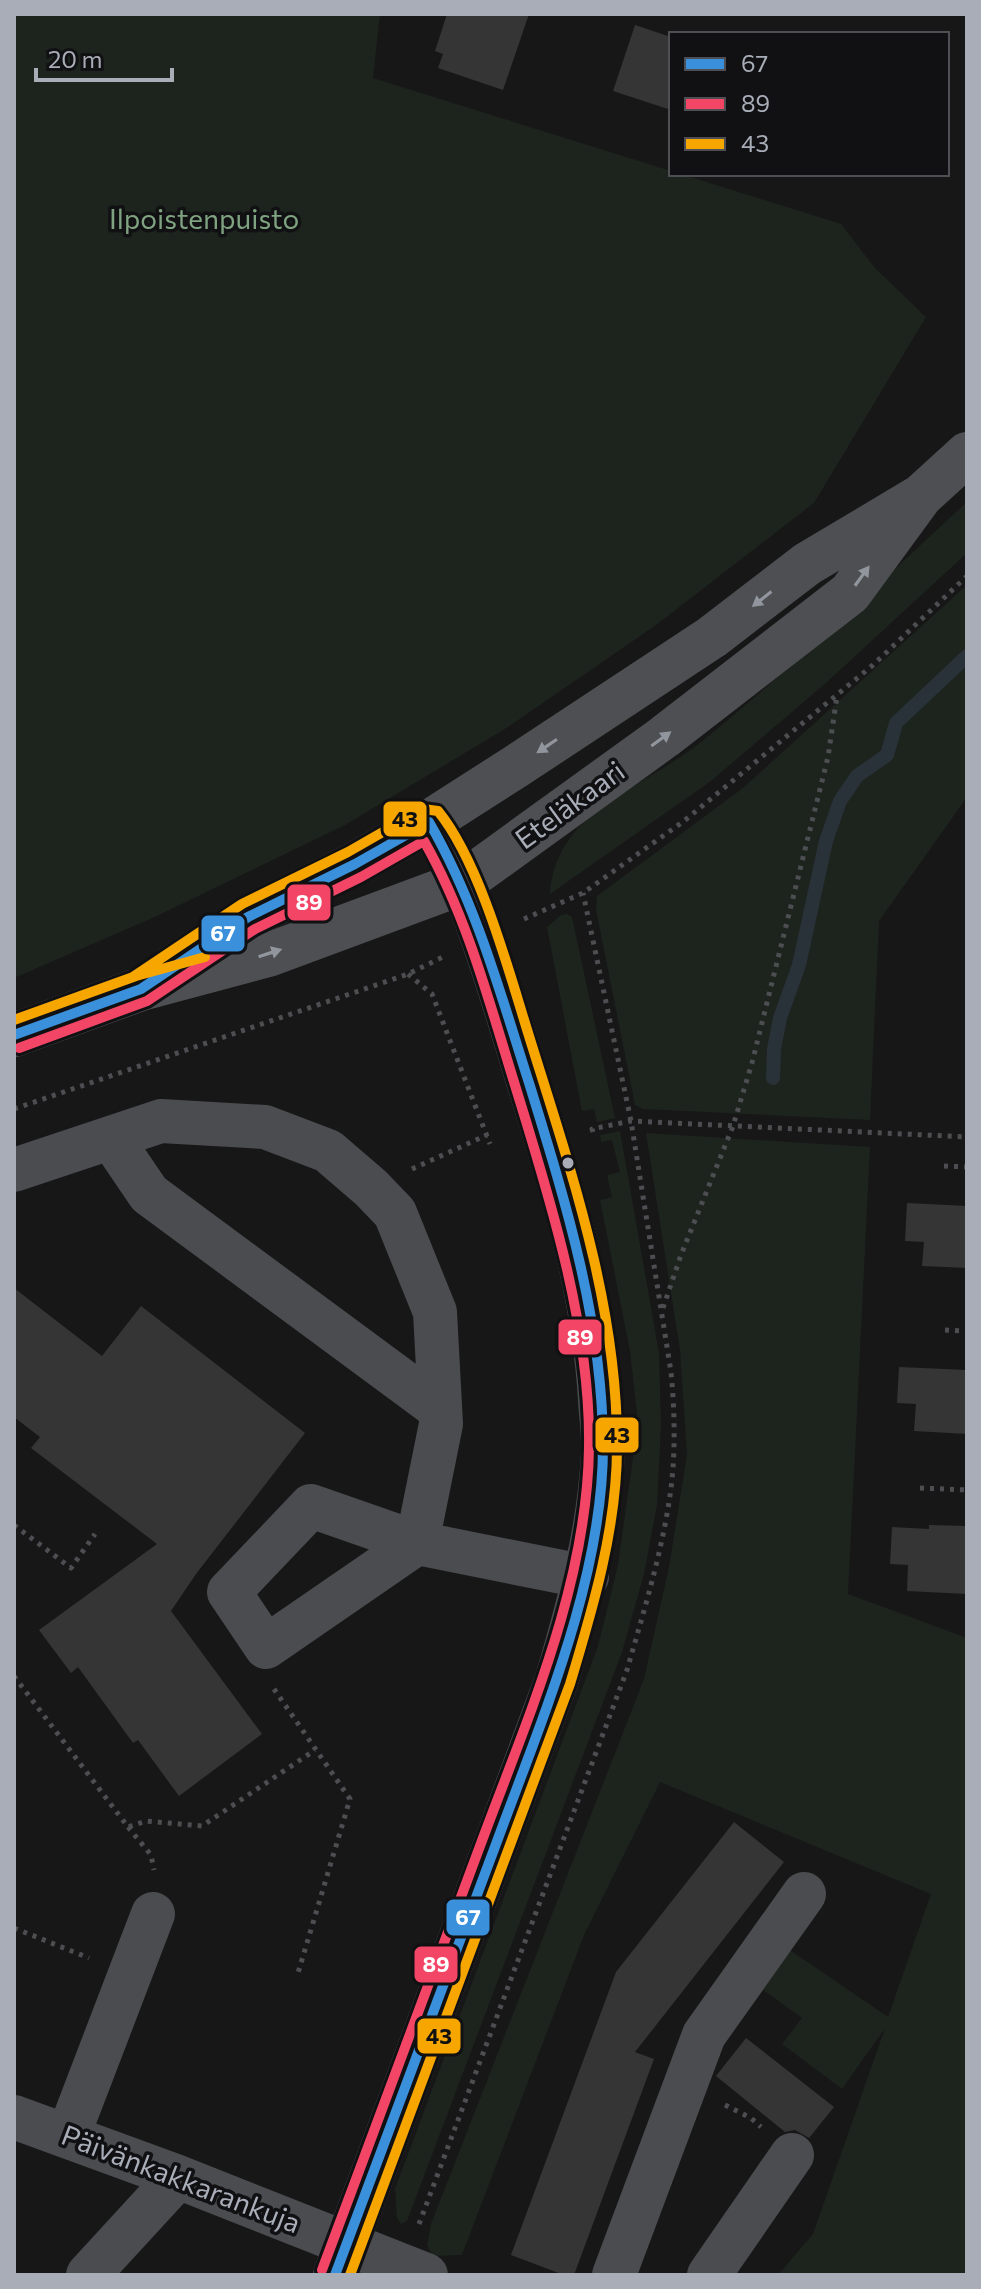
<svg xmlns="http://www.w3.org/2000/svg" width="981" height="2289" viewBox="0 0 981 2289" font-family="Commissioner,sans-serif">
  <style>
    .green { fill: #1d241e }
    .lines { fill: none; stroke-linecap: round; stroke-linejoin: round }
    .stream { stroke: #2a3239; stroke-width: 14 }
    .building { fill: #353536 }
    .path { stroke: #4d4e52; stroke-width: 5; stroke-dasharray: 4 6; stroke-linecap: butt }
    .minor { stroke: #4b4c50; stroke-width: 44 }
    .major { stroke: #4d4f52; stroke-width: 44 }
    .bus-1-casing { stroke: #111113; stroke-width: 16 }
    .bus-2-casing { stroke: #111113; stroke-width: 16 }
    .bus-3-casing { stroke: #111113; stroke-width: 16 }
    .bus-1 { stroke: #3a90db; stroke-width: 10 }
    .bus-2 { stroke: #f34667; stroke-width: 10 }
    .bus-3 { stroke: #f7a600; stroke-width: 10 }
    .oneway { fill: #91969e }
    .bus-dot { fill: #a8adb8; stroke: #111113; stroke-width: 3 }
    .labels { text-anchor: middle; stroke-width: 7; stroke-linejoin: round; paint-order: stroke }
    .park-label { font-size: 28px; fill: #7fa381; stroke: #111113 }
    .street-label { font-size: 28px; fill: #a8adb8; stroke: #111113 }
    .line-badge { stroke: #111113; stroke-width: 3 }
    .badge-label { font-size: 22px; text-anchor: middle; font-weight: bold; fill: #fff }
    .pale-badge-label { font-size: 22px; text-anchor: middle; font-weight: bold; fill: #111 }
  </style>
  <rect width="100%" height="100%" fill="#171717"/>
  <path class="green" d="M14,14H380L373,78L671,171V174H681L841,224L875,268L926,317L814,503L656,625L508,727L345,825L157,916L14,978Z
    M967,502V553L827,682L711,781L550,894C551,866 565,839 586,820C621,789 670,768 706,738C797,664 881,581 967,502Z
    M967,585V797L879,921L870,1120L643,1109L635,1105L596,910L597,896L743,788Z
    M567,914L572,917L615,1118L597,1122L594,1109L582,1111L547,927L561,915Z
    M620,1131L659,1353L661,1426L657,1505L644,1574L622,1652L407,2221L401,2224L397,2218L395,2189L598,1646L618,1565L638,1422L630,1351L600,1200L612,1197L607,1175L620,1172L612,1140L601,1142L600,1135Z
    M646,1133L870,1147L848,1594L967,1638V2275H778L813,2234L885,2028L842,2089L782,2044L802,2018L759,1987L790,1950L888,2017L931,1894L660,1782L584,1935L462,2255L433,2256L427,2246L431,2224L644,1679L669,1567L687,1455L680,1350Z"/>
  <g class="lines">
    <path class="stream" d="M773,1078L774,1049L780,1018L799,965L826,841L840,801L857,776L887,755L896,723L967,656"/>
  </g>
  <path class="building" d="M447,14H529L503,90L438,68L443,54L435,51Z
    M635,25L671,37V110L613,91Z
    M907,1203L967,1206V1268L922,1266L924,1242L905,1241Z
    M14,1288L102,1356L141,1306L305,1433L196,1574L171,1611L262,1734L179,1796L138,1740L133,1743L78,1667L71,1673L39,1630L157,1544L31,1448L40,1437L14,1417Z
    M899,1367L967,1370V1434L914,1431L916,1404L897,1403Z
    M929,1525L967,1526V1594L907,1591L908,1565L890,1564L892,1527L929,1529Z
    M734,1822L784,1862L635,2052L654,2059L574,2275H564L511,2255L616,1972Z
    M746,2038L834,2107L809,2138L795,2130L785,2132L716,2076Z"/>
  <g class="lines">
    <path class="path" d="M524,919L583,893L684,821L873,665L967,576
      M408,974L432,994L490,1144
      M14,1109L408,974L443,957
      M593,1132L592,1129L631,1121L967,1137
      M944,1166L967,1167
      M412,1169L487,1135
      M663,1308L681,1255L733,1126L752,1063L828,757L837,696
      M945,1330L967,1331
      M920,1488L967,1490
      M14,1525L71,1568L95,1534
      M14,1676L128,1827L146,1821L202,1826L315,1750
      M274,1689L350,1799L298,1973
      M128,1827L151,1855L154,1870
      M14,1928L89,1958
      M725,2105L751,2118L761,2127
      M419,2224L627,1670C643,1614 660,1559 669,1502C676,1460 675,1413 671,1372L631,1121L583,893"/>
    <path class="minor" d="M111,1138L149,1194L440,1409
      M14,1170L161,1121L265,1127L328,1151L371,1188L395,1213L435,1312L441,1424L417,1543L266,1647L229,1592L311,1506L417,1543L587,1577
      M14,2117L178,2177L426,2275
      M68,2136L153,1914
      M88,2275L178,2177
      M335,2275L557,1679C579,1604 599,1532 603,1454C604,1436 601,1417 600,1400C594,1291 561,1185 528,1081C508,1016 489,950 463,886C454,864 441,843 429,822
      M614,2275L704,2035L804,1894
      M709,2275L792,2155"/>
    <path class="major" d="M170,969L248,917L355,864L429,822L515,767L712,637L807,564L921,496L967,454
      M14,1035L141,989L268,955L462,883L664,737L850,593L921,496"/>
    <g class="bus-1-casing">
      <path id="bus-1" d="M14,1035L141,989L248,917L355,864L429,822
        M335,2275C389,2131 442,1987 496,1844C541,1721 603,1579 603,1446C603,1323 566,1203 530,1086C501,996 477,905 429,822"/>
    </g>
    <g class="bus-2-casing">
      <path id="bus-2" d="M19,1048L147,1001L255,929L361,877L424,841C469,920 491,1009 518,1095C552,1205 591,1332 589,1448C587,1586 527,1719 480,1846C427,1988 375,2129 322,2270"/>
    </g>
    <g class="bus-3-casing">
      <path id="bus-3" d="M133,977L242,904L348,852L423,809L438,811C478,860 506,961 525,1023C567,1160 618,1301 617,1447C617,1527 593,1608 570,1684L350,2275
        M14,1020L136,976L205,957"/>
    </g>
    <use href="#bus-1" class="bus-1"/>
    <use href="#bus-2" class="bus-2"/>
    <use href="#bus-3" class="bus-3"/>
  </g>
  <defs><path id="oneway-solid" d="M-6-.8H1V-3.2L6.5 0L1 3.2V.8H-6Z" transform="scale(2)"/></defs>
  <g class="oneway">
    <use href="#oneway-solid" transform="translate(862 576) rotate(-54)"/>
    <use href="#oneway-solid" transform="translate(762 599) rotate(142)"/>
    <use href="#oneway-solid" transform="translate(661 739) rotate(-36)"/>
    <use href="#oneway-solid" transform="translate(547 746) rotate(146)"/>
    <use href="#oneway-solid" transform="translate(270 953) rotate(-18)"/>
  </g>
  <circle class="bus-dot" cx="568" cy="1163" r="7"/>
  <g class="labels">
    <g class="park-label">
      <text x="204" y="229">Ilpoistenpuisto</text>
    </g>
    <g class="street-label">
      <text transform="translate(570 805) rotate(-36)" y="10">Eteläkaari</text>
      <text transform="translate(181 2179) rotate(21)" y="10">Päivänkakkarankuja</text>
    </g>
  </g>
  <g class="line-badge">
    <rect x="382" y="800" width="46" height="38" rx="8" fill="#f7a600"/>
    <rect x="286" y="883" width="46" height="39" rx="8" fill="#f34667"/>
    <rect x="200" y="914" width="46" height="39" rx="8" fill="#3a90db"/>
    <rect x="557" y="1318" width="46" height="38" rx="8" fill="#f34667"/>
    <rect x="594" y="1416" width="46" height="38" rx="8" fill="#f7a600"/>
    <rect x="445" y="1898" width="46" height="39" rx="8" fill="#3a90db"/>
    <rect x="413" y="1945" width="46" height="39" rx="8" fill="#f34667"/>
    <rect x="416" y="2017" width="46" height="38" rx="8" fill="#f7a600"/>
  </g>
  <g class="badge-label">
    <text x="309" y="910">89</text>
    <text x="223" y="941">67</text>
    <text x="580" y="1345">89</text>
    <text x="468" y="1925">67</text>
    <text x="436" y="1972">89</text>
  </g>
  <g class="pale-badge-label">
    <text x="405" y="827">43</text>
    <text x="617" y="1443">43</text>
    <text x="439" y="2044">43</text>
  </g>
  <rect width="981" height="2289" fill="none" stroke="#a8adb8" stroke-width="32"/>
  <rect x="669" y="32" width="280" height="144" fill="#111113" stroke="#4d4f55" stroke-width="2"/>
  <rect x="685" y="58" width="40" height="12" fill="#3a90db" stroke="#4d4f55" stroke-width="2"/>
  <text x="741" y="72" font-size="24" fill="#a8adb8">67</text>
  <rect x="685" y="98" width="40" height="12" fill="#f34667" stroke="#4d4f55" stroke-width="2"/>
  <text x="741" y="112" font-size="24" fill="#a8adb8">89</text>
  <rect x="685" y="138" width="40" height="12" fill="#f7a600" stroke="#4d4f55" stroke-width="2"/>
  <text x="741" y="152" font-size="24" fill="#a8adb8">43</text>
  <path d="M36 68v12h136v-12" fill="none" stroke="#a8adb8" stroke-width="4"/>
  <text x="48" y="68" font-size="24" fill="#a8adb8" stroke="#111113" stroke-width="6" paint-order="stroke">20 m</text>
</svg>
